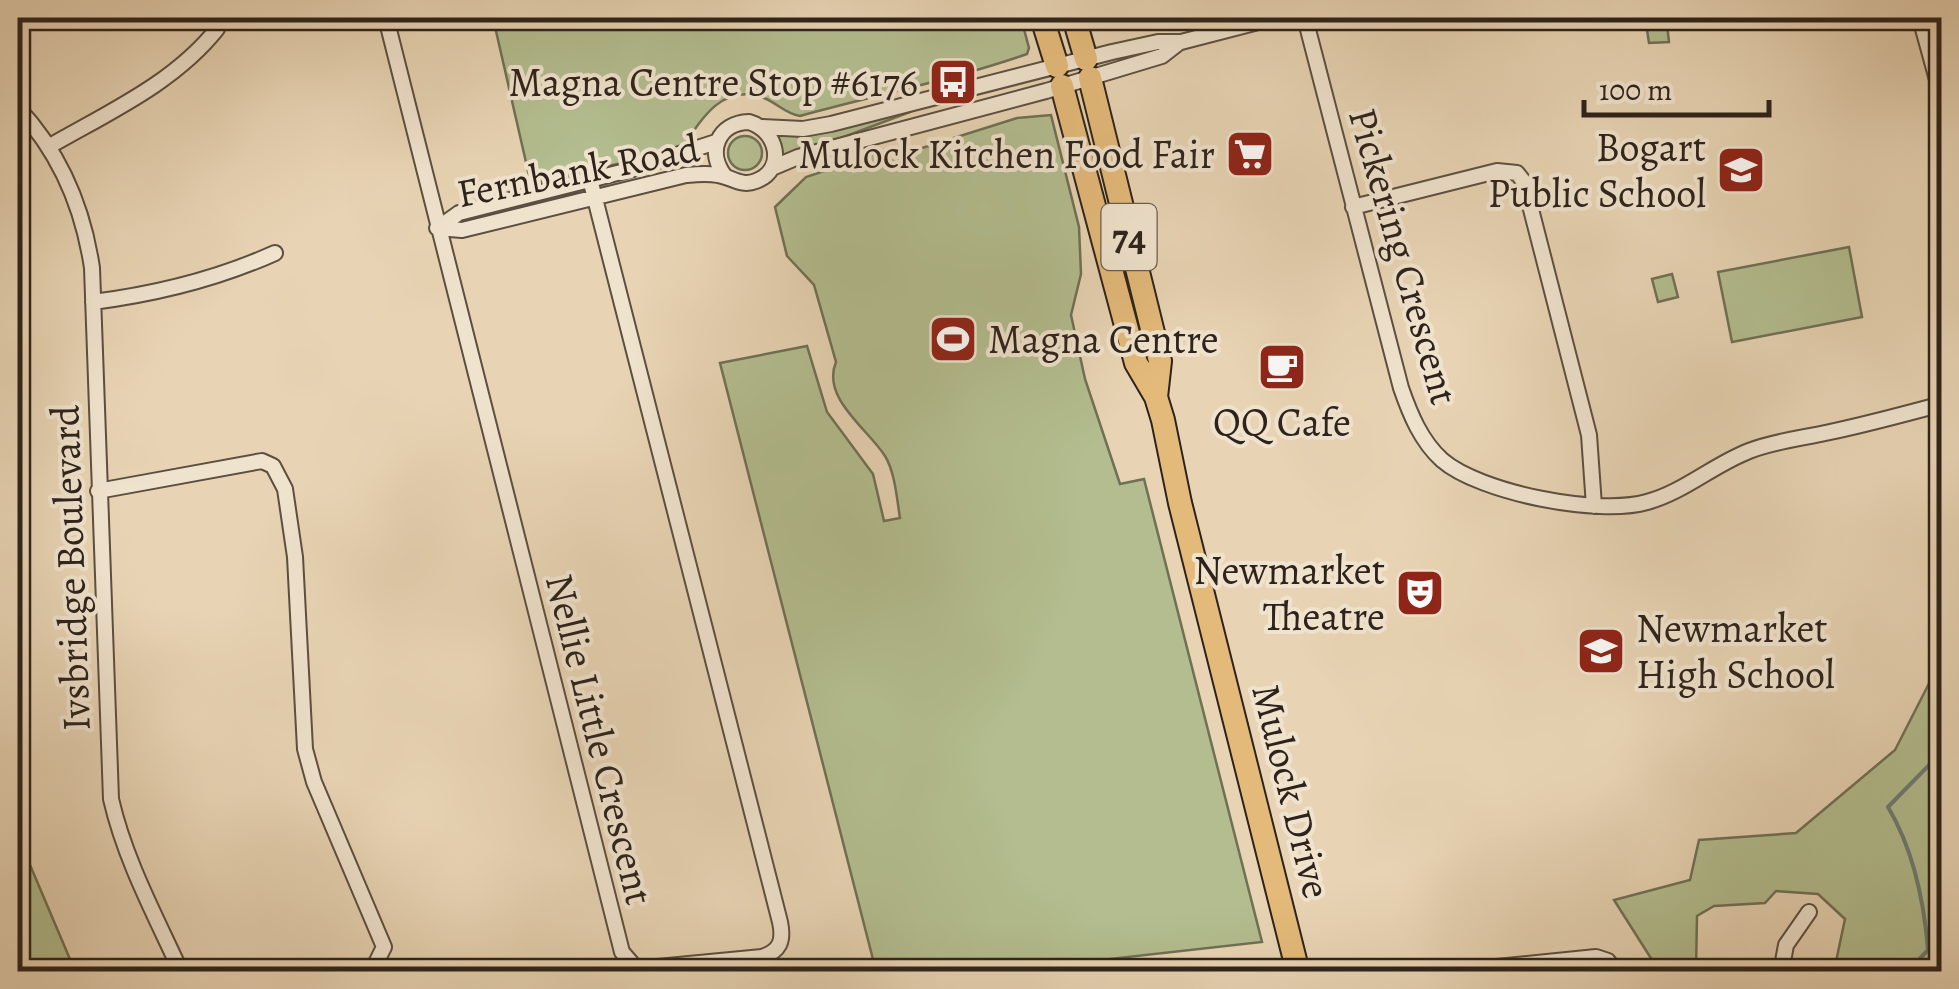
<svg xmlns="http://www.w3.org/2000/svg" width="1959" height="989" viewBox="0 0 1959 989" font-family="Alegreya,serif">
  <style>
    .green { fill: #b3bd8f; stroke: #707055; stroke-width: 2.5 }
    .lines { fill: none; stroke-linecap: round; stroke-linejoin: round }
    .stream { stroke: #6e7c77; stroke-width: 4 }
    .street-casing { stroke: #5c4f41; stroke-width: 18 }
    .primary-casing { stroke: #2d231b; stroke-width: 26 }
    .street { stroke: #f0e3ce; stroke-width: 14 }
    .primary { stroke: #e4ba7a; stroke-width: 22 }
    .labels { text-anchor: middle; stroke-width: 8; stroke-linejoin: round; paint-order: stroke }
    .shield { fill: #f0e3ce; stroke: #685d51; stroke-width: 2.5 }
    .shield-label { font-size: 38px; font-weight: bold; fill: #2d231b }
    .poi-label { font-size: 40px; fill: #2d231b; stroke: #f0e3ce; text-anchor: end }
    .street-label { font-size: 40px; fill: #2d231b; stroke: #f0e3ce }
  </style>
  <rect width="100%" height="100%" fill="#e8d4b4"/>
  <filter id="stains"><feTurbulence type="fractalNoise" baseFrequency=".002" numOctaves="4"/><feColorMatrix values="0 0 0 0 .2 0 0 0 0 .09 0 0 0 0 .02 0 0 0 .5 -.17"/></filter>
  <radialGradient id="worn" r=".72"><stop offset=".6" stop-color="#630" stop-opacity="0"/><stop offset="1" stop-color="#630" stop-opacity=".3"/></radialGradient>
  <path class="green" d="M493,18H1021L1029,48L1027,54C952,80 876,95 800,116C786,114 777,103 764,98C723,82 701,119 682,149L531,184Z
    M1664,20L1667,24L1669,42L1649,43L1647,30Z
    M909,109L910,112L828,143L783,155L778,134Z
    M1051,115L1079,227L1081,274L1071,315L1085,379L1120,484L1144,479L1262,942L1002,971H876L720,363L807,346L827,412L873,474L884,521L900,518C897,500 895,472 885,456C868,429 821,398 836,362L814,285L787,256L775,207L806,177L881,152L919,149L1017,118Z
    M728 153a17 17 0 1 1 34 0a17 17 0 1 1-34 0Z
    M1849,247L1862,317L1732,342L1718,272Z
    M1672,274L1678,297L1658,302L1652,279Z
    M1941,660V971H1834L1845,919L1818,894L1776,891L1765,903L1714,906L1697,916L1696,971H1659L1614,900L1690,880L1699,840L1796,833L1895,750Z
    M18,832L19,839L75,971H18Z"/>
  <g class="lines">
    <path class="stream" d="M1907,972L1928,950C1924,901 1913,849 1888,807L1935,759L1942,717"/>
    <g class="street-casing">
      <path id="street" d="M386,18L622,952L635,967L647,968L762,957C780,951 784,941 780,922L590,179
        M1305,18L1401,388C1410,414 1421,441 1442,460C1480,493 1599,516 1647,502C1684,492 1713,465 1749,451C1774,441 1804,438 1830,432C1868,424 1905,414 1942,404
        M1920,18L1942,98
        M18,108C60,153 83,207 92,268L111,799C125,860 155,915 181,972
        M762,127L803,129L831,124L1112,52L1158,42H1181L1274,18
        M50,146C109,112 174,83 217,29
        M772,168L798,157L1046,91L1162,56L1180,42
        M1353,207L1497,171L1517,173L1524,182L1589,435L1594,506
        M437,228L462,230L686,175C697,174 707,173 718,175C732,177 741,187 756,181C787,169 777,130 749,122C718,123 706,152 725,176
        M438,228L459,213L633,169L716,142
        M93,302C156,294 217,279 275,253
        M98,491L262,461L273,466L285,489L295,557L305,749L314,782L384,947L375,965L366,972
        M1446,972L1596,957L1608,961L1616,972
        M1781,972L1786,945L1809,912"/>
    </g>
    <g class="primary-casing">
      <path id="primary" d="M1042,18L1057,66
        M1074,18L1086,59
        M1090,78L1160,361L1156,397
        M1062,86L1136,363L1156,397L1163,420L1180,503L1298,972"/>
    </g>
    <use href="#street" class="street"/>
    <use href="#primary" class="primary"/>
  </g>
  <defs>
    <g id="bus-square" transform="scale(2.5)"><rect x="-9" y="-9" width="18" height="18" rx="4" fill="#8f2418" stroke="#f0e3ce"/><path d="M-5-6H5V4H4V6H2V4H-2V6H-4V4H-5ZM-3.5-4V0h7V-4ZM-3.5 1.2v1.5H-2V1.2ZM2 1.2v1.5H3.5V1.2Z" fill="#fff"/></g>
    <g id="supermarket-square" transform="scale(2.5)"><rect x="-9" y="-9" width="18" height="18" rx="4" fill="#8f2418" stroke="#f0e3ce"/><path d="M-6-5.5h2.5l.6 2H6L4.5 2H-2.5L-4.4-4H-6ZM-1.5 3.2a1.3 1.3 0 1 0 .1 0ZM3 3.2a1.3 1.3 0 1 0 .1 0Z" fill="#fff"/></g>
    <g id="school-square" transform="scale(2.5)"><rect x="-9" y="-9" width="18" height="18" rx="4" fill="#8f2418" stroke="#f0e3ce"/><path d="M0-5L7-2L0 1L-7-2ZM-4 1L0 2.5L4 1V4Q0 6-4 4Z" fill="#fff"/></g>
    <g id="stadium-square" transform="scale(2.5)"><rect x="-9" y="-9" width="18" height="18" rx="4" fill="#8f2418" stroke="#f0e3ce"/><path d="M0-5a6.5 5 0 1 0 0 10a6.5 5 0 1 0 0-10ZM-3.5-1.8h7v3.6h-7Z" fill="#fff"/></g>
    <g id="cafe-square" transform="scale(2.5)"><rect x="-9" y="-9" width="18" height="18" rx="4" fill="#8f2418" stroke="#f0e3ce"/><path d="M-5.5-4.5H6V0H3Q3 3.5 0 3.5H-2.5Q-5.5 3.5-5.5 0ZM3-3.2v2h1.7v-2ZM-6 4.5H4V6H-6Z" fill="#fff"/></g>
    <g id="theatre-square" transform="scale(2.5)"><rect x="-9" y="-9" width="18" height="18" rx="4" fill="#8f2418" stroke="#f0e3ce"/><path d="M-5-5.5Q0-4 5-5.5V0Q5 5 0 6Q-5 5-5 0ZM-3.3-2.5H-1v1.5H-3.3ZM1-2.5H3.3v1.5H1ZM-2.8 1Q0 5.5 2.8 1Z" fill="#fff"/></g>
  </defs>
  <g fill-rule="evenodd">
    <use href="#bus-square" x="953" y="82"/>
    <use href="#supermarket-square" x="1250" y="154"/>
    <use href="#school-square" x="1741" y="170"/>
    <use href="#stadium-square" x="953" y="339"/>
    <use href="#cafe-square" x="1282" y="367"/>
    <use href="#theatre-square" x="1420" y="593"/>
    <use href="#school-square" x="1601" y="651"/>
  </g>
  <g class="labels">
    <rect class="shield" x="1101.5" y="204" width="55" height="66" rx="8"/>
    <g class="shield-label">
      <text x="1129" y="250">74</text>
    </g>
    <g class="poi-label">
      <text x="918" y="96">Magna Centre Stop #6176</text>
      <text x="1706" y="161">Bogart<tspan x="1706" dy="46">Public School</tspan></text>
      <text x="1215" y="168">Mulock Kitchen Food Fair</text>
      <text x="988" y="353" text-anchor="start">Magna Centre</text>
      <text x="1282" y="436" text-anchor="middle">QQ Cafe</text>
      <text x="1385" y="584">Newmarket<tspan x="1385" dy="46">Theatre</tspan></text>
      <text x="1636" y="642" text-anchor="start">Newmarket<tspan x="1636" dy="46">High School</tspan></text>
    </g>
    <g class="street-label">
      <text transform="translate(578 170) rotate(-11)" y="14">Fernbank Road</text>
      <text transform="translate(1404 256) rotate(74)" y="14">Pickering Crescent</text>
      <text transform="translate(70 568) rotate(-92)" y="14">Ivsbridge Boulevard</text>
      <text transform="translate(600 739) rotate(76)" y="14">Nellie Little Crescent</text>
      <text transform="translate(1292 791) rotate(76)" y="14">Mulock Drive</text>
    </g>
  </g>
  <rect width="1959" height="989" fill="none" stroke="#e8d4b4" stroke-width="60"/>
  <rect x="20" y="20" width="1919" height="949" fill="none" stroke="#2d231b" stroke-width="5"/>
  <rect x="30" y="30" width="1899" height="929" fill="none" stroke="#2d231b" stroke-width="2.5"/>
  <path d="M1584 100v15h185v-15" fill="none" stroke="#2d231b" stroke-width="5"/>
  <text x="1599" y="100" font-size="30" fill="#2d231b" stroke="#f0e3ce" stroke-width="8" paint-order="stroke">100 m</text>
  <rect width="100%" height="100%" filter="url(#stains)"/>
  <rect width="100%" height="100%" fill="url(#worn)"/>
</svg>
